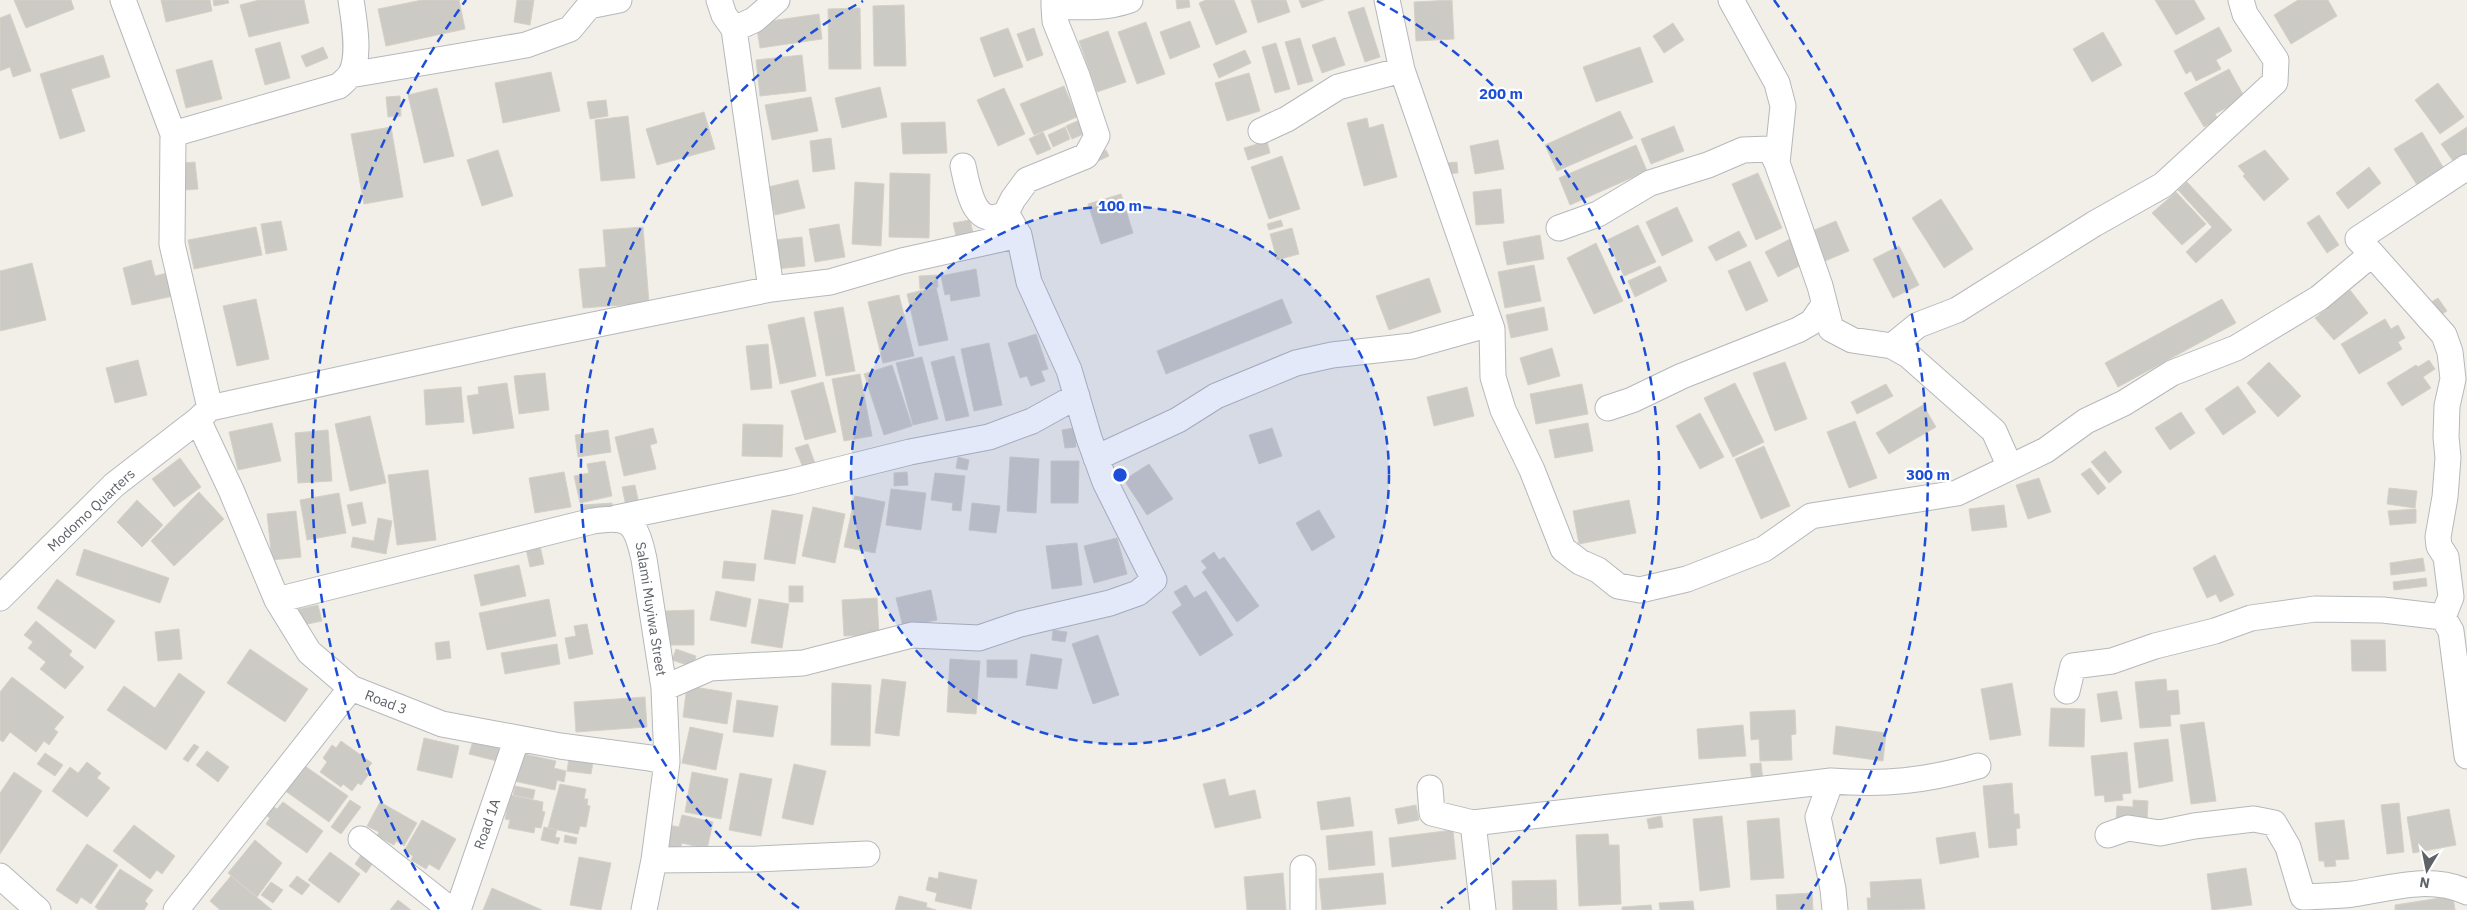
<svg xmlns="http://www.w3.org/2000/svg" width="2467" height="910" viewBox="0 0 2467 910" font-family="'IBM Plex Sans',sans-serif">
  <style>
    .building { fill: #cccac5; stroke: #d6d1c6 }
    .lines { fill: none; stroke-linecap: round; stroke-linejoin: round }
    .minor-casing { stroke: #b5b8bc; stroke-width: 27 }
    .minor { stroke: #fff; stroke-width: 25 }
    .ring { fill: none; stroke: #1d4ed8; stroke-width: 2.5; stroke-dasharray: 9 6 }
    .labels { text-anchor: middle; stroke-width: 4.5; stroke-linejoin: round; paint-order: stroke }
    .street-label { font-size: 14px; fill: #5f6368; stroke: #fff }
    .centre { fill: #1d4ed8; stroke: #fff; stroke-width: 2.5 }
    .ring-label { font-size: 15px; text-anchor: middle; font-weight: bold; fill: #1d4ed8; stroke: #fff; stroke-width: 4.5; stroke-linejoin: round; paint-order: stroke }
  </style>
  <rect width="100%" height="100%" fill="#f1efe8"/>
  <path class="building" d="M14,0H71L74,9L26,28Z
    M161,0H210L212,11L166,22Z
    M213,0H228L229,3L214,6Z
    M259,0H304L309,23L249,37L240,5Z
    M422,0H459L465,29L386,46L378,9Z
    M517,0H534L530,25L514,22Z
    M1176,0H1189L1190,7L1177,9Z
    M1206,0H1234L1247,32L1216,45L1199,3Z
    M1251,0H1286L1290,12L1258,23Z
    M1299,0H1324L1302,8Z
    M1452,0L1454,39L1416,41L1414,2Z
    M2155,0H2194L2205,19L2176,35Z
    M2298,0H2328L2337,16L2291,44L2274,15Z
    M904,5L906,66H874L873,6Z
    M1364,7L1380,57L1365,62L1348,12Z
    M860,8L861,69H829L828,9Z
    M10,14L31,71L13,77L10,67L0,71V18Z
    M819,14L822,39L760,48L756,23Z
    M1190,21L1200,47L1170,59L1160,32Z
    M1146,22L1165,74L1137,84L1118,32Z
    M1673,23L1684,40L1664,53L1653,36Z
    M2219,27L2232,51L2216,60L2221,69L2196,81L2191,71L2186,74L2174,51Z
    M1008,28L1023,67L994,77L980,38Z
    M1034,28L1043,55L1027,61L1017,34Z
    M1108,31L1126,82L1097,92L1079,41Z
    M2103,32L2122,65L2092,82L2073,49Z
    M1335,37L1345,65L1322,73L1312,45Z
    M1300,38L1313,81L1298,85L1285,42Z
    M280,42L290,78L265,85L255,49Z
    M1276,43L1290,89L1275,93L1262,47Z
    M323,47L328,58L306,67L301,56Z
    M1640,47L1653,82L1596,102L1583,67Z
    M1245,50L1251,63L1219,78L1213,64Z
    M103,55L110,77L71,89L85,131L60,139L40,74Z
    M802,55L806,91L760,96L756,60Z
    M212,60L222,99L186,108L176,70Z
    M2229,69L2245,98L2215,114L2218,119L2204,127L2184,93Z
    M551,72L560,111L503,123L495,83Z
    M1249,73L1260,111L1227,121L1215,83Z
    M2438,83L2464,117L2440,134L2415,100Z
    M1064,86L1077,117L1034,135L1020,104Z
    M880,87L887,117L842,128L835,98Z
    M437,88L454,156L424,163L408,95Z
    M1004,88L1025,134L998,146L977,100Z
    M400,96L401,116L388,117L386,97Z
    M811,97L818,131L772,140L765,105Z
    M606,100L608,116L590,119L587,102Z
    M1620,111L1633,138L1557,171L1545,145Z
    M704,112L715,149L657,165L646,129Z
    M628,116L635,178L601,181L595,120Z
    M1367,118L1369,128L1383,124L1397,177L1364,186L1347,123Z
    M1082,119L1088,132L1072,139L1066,126Z
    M945,122L947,153L903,154L901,123Z
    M1674,126L1684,151L1651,164L1641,139Z
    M391,127L403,197L364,204L351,134Z
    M1065,127L1070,139L1053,147L1048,135Z
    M2467,127V166L2460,171L2441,144Z
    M1043,132L1051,149L1037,155L1029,139Z
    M2422,132L2446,172L2419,188L2394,149Z
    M831,138L835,169L813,172L810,141Z
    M1498,140L1504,169L1475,174L1470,146Z
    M1267,141L1270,153L1248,160L1244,148Z
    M1636,145L1647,171L1570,205L1559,178Z
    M498,150L513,196L482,206L467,160Z
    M1106,150L1109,156L1096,162L1093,156Z
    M2265,150L2289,179L2264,201L2243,176L2245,174L2238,166Z
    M1282,156L1300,209L1269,219L1251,167Z
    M195,162L198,189L185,190L182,163Z
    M1457,162L1458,173L1444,174V163Z
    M2369,167L2381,183L2348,209L2336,193Z
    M890,173L930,174L929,238L889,237Z
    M1758,173L1782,228L1756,240L1732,184Z
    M798,180L805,208L775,215L768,187Z
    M855,182L884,184L881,246L852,244Z
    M2187,182L2232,230L2196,263L2186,252L2212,227L2178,190Z
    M1501,189L1504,223L1476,225L1473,192Z
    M2176,192L2206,224L2182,245L2152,213Z
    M1121,194L1133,233L1101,244L1088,204Z
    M1941,199L1973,249L1944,268L1912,218Z
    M1677,207L1693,241L1662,256L1646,222Z
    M2319,215L2339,245L2327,253L2307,223Z
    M970,220L973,233L956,236L953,223Z
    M1281,220L1283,226L1269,230L1267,224Z
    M281,221L287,250L266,254L261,224Z
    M1836,221L1849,251L1825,261L1812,231Z
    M839,224L845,257L815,262L809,229Z
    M1638,225L1656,262L1624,276L1607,240Z
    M256,227L262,255L194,269L188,240Z
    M643,227L649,303L583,308L579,269L606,267L603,230Z
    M1292,228L1299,254L1277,260L1270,234Z
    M1739,231L1747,246L1716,261L1708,247Z
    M1540,235L1544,259L1507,265L1503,242Z
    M802,237L805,266L777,269L774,240Z
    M1792,238L1805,263L1778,277L1765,252Z
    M1596,243L1623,301L1594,314L1567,258Z
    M1899,246L1919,285L1893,298L1873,259Z
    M151,260L155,276L167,273L173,296L132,305L123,268Z
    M1750,261L1768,301L1746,311L1728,271Z
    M32,263L46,320L0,331V271Z
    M1534,265L1541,301L1505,308L1498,272Z
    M1660,266L1667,281L1635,297L1628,281Z
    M976,269L980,296L951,301L950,294L945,295L941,276Z
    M937,275L938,287L920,289L919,276Z
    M1429,278L1441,312L1389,330L1376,296Z
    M936,287L948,340L919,346L907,294Z
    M2350,290L2368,313L2334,340L2315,318Z
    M899,295L914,356L883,363L868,302Z
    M2438,298L2447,311L2436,318L2428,304Z
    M256,299L269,359L237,366L223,306Z
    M1282,299L1292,323L1166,374L1157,351Z
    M2222,299L2236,323L2118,387L2105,363Z
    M843,307L855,371L826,376L814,312Z
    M1544,307L1548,330L1511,338L1506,315Z
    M804,317L816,376L780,384L768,325Z
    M2385,319L2391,329L2398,325L2405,338L2398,342L2402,349L2359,374L2341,344Z
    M1036,334L1048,369L1041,371L1045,381L1031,386L1027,376L1020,378L1008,343Z
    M989,343L1002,405L974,411L961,349Z
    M768,344L772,388L751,390L746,346Z
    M1552,348L1560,376L1528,385L1520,358Z
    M954,356L969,416L946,421L931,362Z
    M922,357L938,419L913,425L896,363Z
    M138,360L147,395L115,403L106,368Z
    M2429,360L2435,369L2423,377L2431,388L2402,406L2387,383L2416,365L2418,367Z
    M1785,362L1807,419L1775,431L1753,373Z
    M2269,362L2301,396L2278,417L2247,383Z
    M892,365L912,426L884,435L864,374Z
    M545,373L549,410L519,414L514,376Z
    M860,374L872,436L844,441L832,379Z
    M823,382L836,432L805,440L791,391Z
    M507,383L514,428L473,434L467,396L479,394L478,387Z
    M1735,383L1764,442L1733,457L1704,398Z
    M1582,384L1588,414L1536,424L1530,394Z
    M1886,384L1893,396L1857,414L1851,402Z
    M2238,386L2256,412L2223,435L2205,409Z
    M461,387L464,422L426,425L424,390Z
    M1467,387L1474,416L1434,426L1427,397Z
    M1923,405L1936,427L1889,454L1876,433Z
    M2181,412L2195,433L2170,450L2155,428Z
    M1700,413L1724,457L1700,469L1676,426Z
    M370,416L386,483L350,491L335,424Z
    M1855,421L1877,478L1849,488L1827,432Z
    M272,423L281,461L238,470L229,432Z
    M1588,423L1593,451L1555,458L1549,430Z
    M743,424L783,425L782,457L742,456Z
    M653,428L657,443L650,445L656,469L624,476L615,437Z
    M1074,428L1076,447L1065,448L1062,430Z
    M1272,428L1282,456L1259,464L1249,435Z
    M328,430L332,481L298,483L295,433Z
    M608,430L611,452L578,457L575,435Z
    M808,444L816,466L804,470L795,448Z
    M1764,446L1790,506L1761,519L1735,459Z
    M2105,451L2122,472L2109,483L2091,462Z
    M958,457L969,460L967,470L956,468Z
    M1010,457L1039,459L1036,513L1007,511Z
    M180,458L201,487L174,507L152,479Z
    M605,461L612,496L580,503L574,476L589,473L587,464Z
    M1051,461H1079L1078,503H1051Z
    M1149,464L1173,499L1147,515L1124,480Z
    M2090,468L2106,488L2098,495L2081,474Z
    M428,470L436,540L397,545L388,475Z
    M564,472L571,507L535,513L529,478Z
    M907,472L908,485L894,486V473Z
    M935,473L965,476L961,511L952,510L953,503L931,500Z
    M2039,478L2051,512L2028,519L2016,485Z
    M635,485L640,509L627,511L622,487Z
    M2389,488L2417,491L2415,508L2387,504Z
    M891,489L926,493L921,530L886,525Z
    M199,492L224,519L174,566L151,541Z
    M339,493L346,533L307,540L300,500Z
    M855,496L885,502L875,553L844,547Z
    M137,500L163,525L142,547L117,522Z
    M1629,500L1636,533L1579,544L1573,511Z
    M362,502L366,523L352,526L347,505Z
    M612,503L613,515L584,517L583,505Z
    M972,503L1000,506L996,533L969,530Z
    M2004,505L2007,527L1972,531L1969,509Z
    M813,507L845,514L835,563L802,556Z
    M2416,509V523L2390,525L2388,511Z
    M772,510L803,515L795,564L764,559Z
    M1319,510L1335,537L1312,551L1296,523Z
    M296,511L301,557L272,560L267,514Z
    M378,518L392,521L386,554L351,547L353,537L374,541Z
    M1117,538L1127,574L1094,583L1084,546Z
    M1077,543L1082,585L1052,589L1046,546Z
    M540,546L544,564L530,567L526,549Z
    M84,549L169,578L160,603L76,575Z
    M1214,552L1219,560L1224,557L1259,606L1237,622L1202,572L1207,568L1201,561Z
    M2215,555L2234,595L2220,602L2216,594L2207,598L2193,568Z
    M2423,558L2425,571L2391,575L2390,563Z
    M724,561L756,564L754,581L722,578Z
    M519,565L526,596L481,606L474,575Z
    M2426,578L2427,586L2394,590L2393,582Z
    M57,579L115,621L95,649L37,608Z
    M1186,585L1194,598L1206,591L1233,635L1200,656L1172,612L1182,605L1174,592Z
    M789,586H803V602H789Z
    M931,590L937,620L903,627L896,598Z
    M716,591L751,599L746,627L710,620Z
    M877,598L879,634L844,636L842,600Z
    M549,599L556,636L487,650L479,613Z
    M759,599L789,604L782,648L751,643Z
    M318,605L322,621L298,626L294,610Z
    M694,610V645H666L665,611Z
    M36,621L72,651L69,655L84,667L65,689L40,669L46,662L28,648L33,642L24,635Z
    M587,624L593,654L569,659L565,638L576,636L574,626Z
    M179,629L182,659L158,661L155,632Z
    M1053,630L1067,632L1065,642L1052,640Z
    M1098,635L1119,695L1093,704L1072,644Z
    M2351,640H2385L2386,671H2352Z
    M449,641L451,658L437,660L435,643Z
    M557,644L560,664L505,674L501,653Z
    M250,649L308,689L285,722L227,683Z
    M676,649L696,656L693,667L672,660Z
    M1031,654L1062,659L1057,689L1026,685Z
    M950,659L980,661L976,714L947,712Z
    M987,660H1017V678L987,677Z
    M179,673L205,692L166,750L107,710L124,686L155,708Z
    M12,677L64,717L54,729L58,732L49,745L44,741L36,752L10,732L3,742L0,740V692Z
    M882,679L906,682L899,736L875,733Z
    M2166,679L2167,691L2178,690L2180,714L2170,715L2171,726L2140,728L2135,682Z
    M832,683L871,685L870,746L831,745Z
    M2012,683L2021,735L1990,740L1981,689Z
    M687,686L732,693L727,724L683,717Z
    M2117,691L2122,719L2101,722L2097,694Z
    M645,697L647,727L576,732L574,702Z
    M737,700L778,706L773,737L733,732Z
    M2051,708L2085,709L2084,747L2049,746Z
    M1795,710L1796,734L1791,735L1792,760L1760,761L1759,739L1751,740L1750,712Z
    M2204,722L2216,801L2191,804L2180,725Z
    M1743,725L1746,756L1699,759L1697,729Z
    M1836,726L1886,733L1883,761L1833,754Z
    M690,727L723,734L716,770L682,763Z
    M424,738L459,746L452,778L417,770Z
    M2168,739L2173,781L2139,788L2134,743Z
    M341,741L372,763L365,772L369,774L361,785L358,783L352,791L343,784L341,787L320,772L327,762L323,758L332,745L336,748Z
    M473,741L501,748L497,761L469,754Z
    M194,744L199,747L188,762L183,759Z
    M207,751L229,767L218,782L196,765Z
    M2127,752L2131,793L2122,794L2123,800L2105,802L2104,795L2095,796L2091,756Z
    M45,753L63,765L55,776L37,764Z
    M520,753L556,761L554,768L566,771L564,782L557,780L555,790L514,781Z
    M569,758L593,762L591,774L567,771Z
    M87,762L101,773L97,778L110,788L87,817L52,791L70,767L78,773Z
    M1761,763L1763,781L1752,782L1750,764Z
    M302,764L348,796L329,822L284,790Z
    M794,764L826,771L813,825L782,818Z
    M14,772L42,791L0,854V793Z
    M692,772L728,779L721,819L685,812Z
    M740,773L772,779L761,836L729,830Z
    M1225,779L1229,796L1255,790L1261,818L1215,828L1203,784Z
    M2012,783L2014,814H2019L2020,828L2016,829L2017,845L1989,848L1983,786Z
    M560,784L586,789L584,799H588L587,805L590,806L586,827L580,826L578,834L548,828Z
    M515,786L535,790L533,799L513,795Z
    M510,795L543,802L542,811L545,812L541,828L535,827L534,833L508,828L510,820L505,819Z
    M1350,797L1354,826L1321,830L1317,802Z
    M350,800L361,807L341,834L331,827Z
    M2133,800L2148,801L2147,822L2116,820L2117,806L2133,807Z
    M283,802L323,831L307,853L266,824L270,818L264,814L271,805L277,809Z
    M380,802L417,823L404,846L396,841L394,845L377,836L379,832L367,826Z
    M2399,803L2404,852L2387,854L2381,805Z
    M1416,805L1419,820L1398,824L1395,809Z
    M2449,809L2456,845L2413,853L2407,817Z
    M682,815L713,822L707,849L682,843L679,853L664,849L669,825L679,827Z
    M1661,816L1663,827L1649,829L1647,819Z
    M1722,816L1730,887L1700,891L1693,819Z
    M1779,818L1784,878L1751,880L1747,821Z
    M422,820L456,839L439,870L429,864L426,869L411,860L413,856L404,851Z
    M2344,820L2349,859L2335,860L2336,866L2325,867L2324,861H2319L2315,823Z
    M134,825L175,856L162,874L157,870L150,879L113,851Z
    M544,827L557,830L555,837L560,838L558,844L541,840Z
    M1453,830L1456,859L1392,867L1389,838Z
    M1372,831L1375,865L1329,870L1326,836Z
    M1975,832L1979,857L1940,864L1936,838Z
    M1608,834L1609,845H1619L1621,904L1579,906L1576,835Z
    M565,835L577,838L576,844L564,842Z
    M255,840L282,863L257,897L228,873Z
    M87,844L118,865L91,904L81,897L77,904L56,890Z
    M330,852L360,874L339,903L308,880Z
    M363,852L375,860L366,873L355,864Z
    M579,857L611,863L601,910L570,905Z
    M2246,868L2252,905L2212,910L2207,874Z
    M120,869L153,890L145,901L148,904L144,910H99L95,907Z
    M939,872L977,880L971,909L935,901L937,893L926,890L929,877L938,879Z
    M1283,873L1286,910H1247L1244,877Z
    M1383,873L1386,904L1322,910L1319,879Z
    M231,876L272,910H220L210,901Z
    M297,876L310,885L302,895L289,886Z
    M1921,879L1925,909L1868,910L1867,898H1871L1870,882Z
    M1556,880L1557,910H1513L1512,881Z
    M271,882L283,890L273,903L261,895Z
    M492,888L542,910H483Z
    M1812,893L1813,910H1777L1776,895Z
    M899,896L927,903L926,907L936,910H895Z
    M2453,896L2455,910H2395V905Z
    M398,900L411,910H390Z
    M1693,901L1694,910H1660L1659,903Z
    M1651,905L1652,910H1622V907Z"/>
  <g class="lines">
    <g class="minor-casing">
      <path id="minor" d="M123,0L173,134L172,244L210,408
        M719,0L724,15L734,29L771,289
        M1054,0V6C1080,7 1105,9 1130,0
        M1387,0L1402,70L1492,329L1493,377L1503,410L1532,470L1563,549L1580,562L1598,570L1618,586L1640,590L1687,579L1764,549L1811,516L1957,493L2046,450L2086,421L2124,403L2172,373L2236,348L2319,298L2372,254L2444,335L2450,352L2453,379L2447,406L2446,437L2448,458L2445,497L2438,537L2439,546L2446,557L2451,597L2443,617
        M1731,0L1777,83L1783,106L1777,163
        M734,29L754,20L777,0
        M350,75L526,45L570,29L589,6L619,0
        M1261,131L1287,119L1338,87L1402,70
        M173,134L339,86C342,83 347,79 350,75C361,58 354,20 351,0
        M963,166C968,188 974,232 1006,213
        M1559,228L1598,214L1650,183L1708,165L1743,150L1770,149L1777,163L1820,286L1831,329L1852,340L1892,346L1908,355L1994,431L2010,467
        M2372,254L2358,239L2467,167
        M1892,346L1918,325L1957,310L2094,224L2163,185L2275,82L2276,60L2245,14L2241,0
        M210,408L519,340L771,289L830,282L902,261L1019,235
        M1608,408L1632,400L1682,376L1798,330L1812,322L1823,306
        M198,420L231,490L277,600L309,652L351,688
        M1096,458L1178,420L1216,396L1296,363L1332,355L1412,346L1490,324
        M616,518L790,482L910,452L989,437L1032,421L1077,396
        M0,598L114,485L198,420L208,410
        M277,600L593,521C631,515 636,523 644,559L664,688L667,762L654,860L644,910
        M664,688L710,668L803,663L912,635L979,638L1020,624L1110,603L1138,593L1154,580L1105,482L1089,438L1069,370L1029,282L1019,235L1006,213L1013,199L1027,180L1086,156L1097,136L1077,76L1055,21L1054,6
        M2067,691L2073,666L2112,661L2155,646L2215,631L2251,618L2315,609L2383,610L2443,617L2451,631L2467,756
        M1430,788L1432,813L1473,823
        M2108,835L2128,828L2160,833L2194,826L2254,819L2274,823L2288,847L2303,897C2319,896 2337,896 2353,894C2391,888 2430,875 2467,892
        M361,839L451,910
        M654,860L757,859L867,854
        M1303,868V910
        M0,876L38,910
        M176,910L351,688L442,724L560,746L650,758L667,762
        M458,910L517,738
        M1483,910L1473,823L1831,781
        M1835,910L1833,889L1818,817L1831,781C1886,785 1924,781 1978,766"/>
    </g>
    <use href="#minor" class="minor"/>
  </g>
  <circle cx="1120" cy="475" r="269" fill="#1d4ed8" fill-opacity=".12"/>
  <g class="ring">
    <circle cx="1120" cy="475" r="269"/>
    <path d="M799 908A539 539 0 0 1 863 1M1377 1A539 539 0 0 1 1441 908"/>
    <path d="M439 909A808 808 0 0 1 466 0M1774 0A808 808 0 0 1 1801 909"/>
  </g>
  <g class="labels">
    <g class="street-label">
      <text transform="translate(91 510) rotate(-43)" y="5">Modomo Quarters</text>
      <text transform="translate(651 609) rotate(81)" y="5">Salami Muyiwa Street</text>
      <text transform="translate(386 702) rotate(21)" y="5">Road 3</text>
      <text transform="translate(487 824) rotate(-71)" y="5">Road 1A</text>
    </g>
  </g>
  <circle cx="1120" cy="475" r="8" class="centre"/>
  <g class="ring-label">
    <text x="1501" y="99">200 m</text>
    <text x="1120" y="211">100 m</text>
    <text x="1928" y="480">300 m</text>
  </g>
  <g transform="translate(2427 870) rotate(190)" stroke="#ffffff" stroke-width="4" paint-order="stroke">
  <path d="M0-4L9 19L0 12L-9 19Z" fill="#5f6368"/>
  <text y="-8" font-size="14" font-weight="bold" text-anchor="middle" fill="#5f6368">N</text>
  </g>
</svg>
